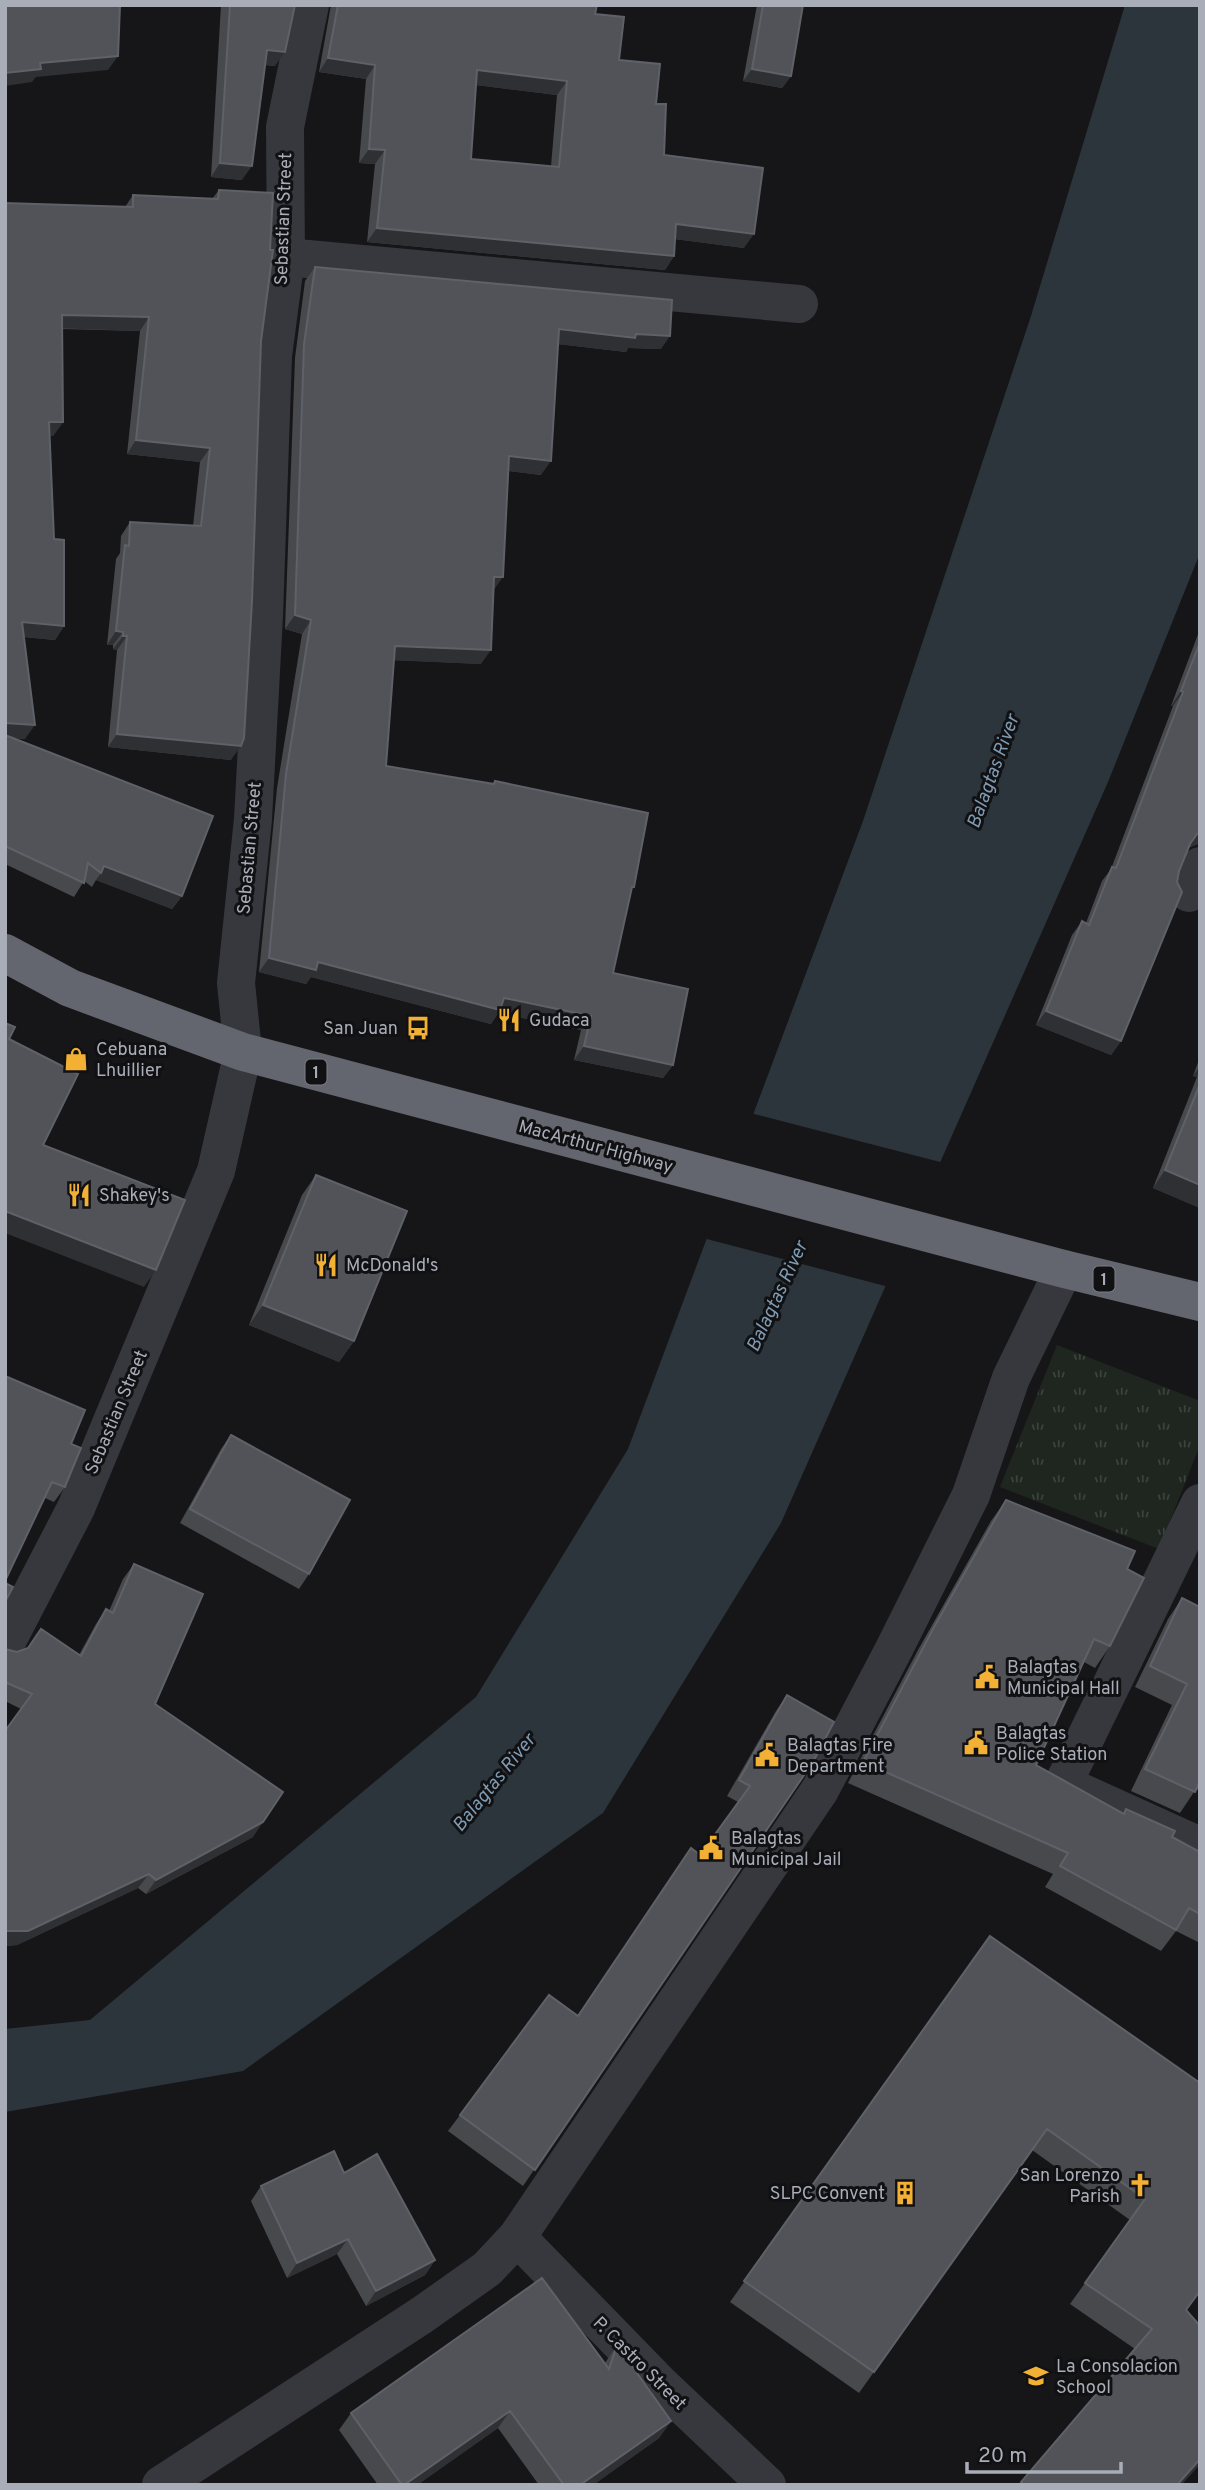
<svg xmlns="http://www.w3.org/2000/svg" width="1205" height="2490" viewBox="0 0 1205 2490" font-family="Overpass,sans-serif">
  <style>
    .park { fill: url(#park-tufts) }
    .water { fill: #2c353c }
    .pier { fill: #161618 }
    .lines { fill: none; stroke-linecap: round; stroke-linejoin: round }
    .street { stroke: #37383d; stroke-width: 38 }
    .highway { stroke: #63666e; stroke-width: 38 }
    .wall { fill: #47494d; fill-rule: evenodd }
    .shaded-wall { fill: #2f3033 }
    .building { fill: #525359; stroke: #5f6168; stroke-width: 2; fill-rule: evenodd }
    .labels { text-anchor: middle; stroke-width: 6; stroke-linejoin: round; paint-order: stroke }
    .shield { fill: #111113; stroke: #7b7e86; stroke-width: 2 }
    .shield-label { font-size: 16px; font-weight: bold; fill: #a8adb8 }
    .street-label { font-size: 18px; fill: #a8adb8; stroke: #111113 }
    .poi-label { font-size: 18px; fill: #a8adb8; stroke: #111113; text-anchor: start }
    .water-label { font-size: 19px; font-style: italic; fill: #7f9bb3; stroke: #111113 }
  </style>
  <defs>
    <pattern id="park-tufts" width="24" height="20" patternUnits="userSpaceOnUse" patternTransform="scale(1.75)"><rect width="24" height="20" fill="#1e261f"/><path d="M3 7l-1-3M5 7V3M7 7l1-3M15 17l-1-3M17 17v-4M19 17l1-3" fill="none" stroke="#3c433d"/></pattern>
  </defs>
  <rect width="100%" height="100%" fill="#161618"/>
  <path class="park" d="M1057,1345L1200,1401V1445L1159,1549L1000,1487Z"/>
  <path class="water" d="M1125,5H1200V553L1108,782L781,1523L603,1813L243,2071L5,2112V2029L90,2020L476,1697L628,1449L863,821L1031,316Z"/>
  <path class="pier" d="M750,1113L944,1163L889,1287L703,1238Z"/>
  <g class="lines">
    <path class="street" d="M286,257L799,304
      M1189,893L1200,866
      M1200,1503L1063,1784L1200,1846
      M5,1645L76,1508L216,1171L243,1052L236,983L253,819L264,616L273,356L286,257L285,127L310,5
      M517,2237L659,2383L767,2485
      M161,2485L422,2315L487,2269L517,2237L820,1790L893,1651L971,1495L1011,1378L1064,1269"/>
    <path class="highway" d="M5,953L70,988L243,1052L1064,1269L1200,1302"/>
  </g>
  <path class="wall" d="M221,5H295L275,66L265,65L242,180L211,177Z
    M331,5L595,14L619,60L656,104L664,155L744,248L675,239L674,256L665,270L367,242L375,164L359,163L366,79L319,72ZM476,85L557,95L551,166L471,159Z
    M757,5H803L791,76L782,88L743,81Z
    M219,190L261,341L231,760L108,747L117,650L113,649V645H107L116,559L120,553L121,536L130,522L193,526L200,462L127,454L140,331L62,329L63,422L53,436H50L54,539L64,626L55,640L24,637L25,739L12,738L182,896L172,909L96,880L92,887L84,881L74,897L5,864V203L125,207L133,195L212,199Z
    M315,267L661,349L628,348L626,352L558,344L541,475L509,471L493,591L481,664L394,660L386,766L493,784L495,781L630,892L613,973L673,1065L663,1078L574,1060L581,1030L498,1013L491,1024L311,977L306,984L259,972L277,788L302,634L285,629L295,358L305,281Z
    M1200,629V845L1198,844L1188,848L1179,871L1121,1041L1111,1055L1036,1025L1072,935L1082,921L1086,923L1102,881L1111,869L1173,706H1171Z
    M1200,1057V1208L1153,1188L1197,1077L1193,1076Z
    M316,1175L354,1341L339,1362L249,1325L302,1195Z
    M231,1435L309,1574L299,1589L180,1523L221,1449Z
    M71,1444L65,1487L54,1502L45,1498Z
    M1006,1500L1127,1569L1110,1646L1095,1668L1084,1662L1036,1765L1123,1813L1126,1809L1200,1852V1943L1176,1931L1161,1951L1045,1887L1053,1874L848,1783L918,1650L991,1521Z
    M134,1564L155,1704L253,1837L146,1894L138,1888L17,1945L5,1946V1731L21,1709L5,1701V1649L17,1652L79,1655L96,1624L106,1609L109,1611L123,1579Z
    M1182,1598L1198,1606L1200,1602V1791L1196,1789L1180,1813L1131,1791L1172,1705L1135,1687L1168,1619Z
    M787,1695L813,1762L523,2186L448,2131L460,2115L577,2016L700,1855L738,1802L727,1796L776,1711Z
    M990,1936L1200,2083L1186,2310L1200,2464L1181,2485H1019L1135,2349L1070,2304L1130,2220L1032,2150L859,2393L730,2302Z
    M344,2173L435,2260L425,2275L366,2306L337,2254L287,2278L251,2201L261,2186Z
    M617,2345L671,2421L659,2438L593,2485H539L498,2428L417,2485H378L339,2430L351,2413L605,2363Z"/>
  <path class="shaded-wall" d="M267,50L285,52L275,66L257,64Z
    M118,56L108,70L36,77L32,82L5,86V73L40,63Z
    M328,58L375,65L366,79L319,72Z
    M752,69L791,76L782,88L743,81Z
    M477,70L567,81L557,95L467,84Z
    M369,149L385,150L375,164L359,163Z
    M220,163L252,166L242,180L211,177Z
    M676,224L754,234L744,248L666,238Z
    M377,228L674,256L665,270L367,242Z
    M62,315L149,317L140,331L52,328Z
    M559,329L670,336L661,349L628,348L626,352L549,343Z
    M49,422H63L53,436H40Z
    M136,440L210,448L200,462L127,454Z
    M509,456L551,461L541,475L500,470Z
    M494,577H503L493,591Z
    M295,615L311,620L302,634L285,629Z
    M22,622L64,626L55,640L13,636Z
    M116,631L123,632L113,645H107Z
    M123,636H127L117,650L113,649Z
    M395,646L491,650L481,664L386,660Z
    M1181,691L1183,692L1173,706H1171Z
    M5,723L35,725L25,739L5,737Z
    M117,734L241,746L231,760L108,747Z
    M1200,833V845L1198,844L1187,848L1197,834Z
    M104,866L182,896L172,909L96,880L101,873Z
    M269,958L318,962L504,998L591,1016L581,1030L498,1013L491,1024L311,977L306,984L259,972Z
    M1046,1011L1121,1041L1111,1055L1036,1025Z
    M584,1046L673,1065L663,1078L574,1060Z
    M1200,1066V1073L1197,1077L1193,1076Z
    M1165,1170L1200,1185V1208L1153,1188Z
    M5,1211L156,1270L144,1287L5,1233Z
    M263,1305L354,1341L339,1362L249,1325Z
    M263,1822L253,1837L146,1894L156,1880Z
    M149,1874L138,1888L17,1945L5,1946V1931Z
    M348,2239L337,2254L287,2278L297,2263Z
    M435,2260L425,2275L366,2306L376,2291Z
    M510,2411L498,2428L417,2485H404Z
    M671,2421L659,2438L593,2485H580Z
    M1200,2459V2464L1181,2485H1177Z"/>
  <path class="building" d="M5,5H120L118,56L40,63L41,69L5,73Z
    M230,5H295L285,52L267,50L252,166L220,163Z
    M338,5H597L595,14L624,17L619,60L660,64L656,104H666L664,155L763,168L754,234L676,224L674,256L377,228L385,150L369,149L375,65L328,58ZM477,70L567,81L559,167L471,159Z
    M763,5H803L791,76L752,69Z
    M219,190L273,193L270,250H273L261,341L252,601L244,738L241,746L117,734L127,636H123V632L116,631L125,545L129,546L130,522L201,526L210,448L136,440L149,317L62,315L63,422H49L54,539L64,540V626L22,622L35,725L5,723V203L133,207V195L218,199Z
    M315,267L672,300L670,336L636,334L635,338L559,329L551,461L509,456L503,577H494L491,650L395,646L386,766L494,784L495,781L648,813L634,887H632L613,973L688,989L673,1065L584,1046L591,1016L504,998L500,1010L318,962L316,970L269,958L286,774L311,620L295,615L304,344Z
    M1200,642V833L1197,834L1190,844L1179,871L1177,882L1182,892L1121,1041L1046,1011L1082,921L1089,925L1112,867L1116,868L1183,692L1181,691Z
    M5,735L213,816L182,896L104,866L101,873L88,863L84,883L5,846Z
    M5,1023L15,1027L9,1039L78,1074L43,1145L185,1200L156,1270L5,1211Z
    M1200,1084V1185L1165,1170Z
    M316,1175L407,1211L354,1341L263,1305Z
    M5,1376L85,1410L71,1444L81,1448L66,1484L65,1487L52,1482L5,1581Z
    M231,1435L350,1500L309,1574L190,1509Z
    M1006,1500L1135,1551L1127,1569L1144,1578L1110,1646L1094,1639L1036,1765L1124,1814L1126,1809L1175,1831L1172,1837L1200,1852V1914L1189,1908L1176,1930L1060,1866L1068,1853L863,1762L933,1629Z
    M134,1564L203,1594L155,1704L283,1792L263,1822L156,1880L149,1874L28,1931H5V1731L32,1694L5,1682V1649L17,1652L28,1648L41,1629L81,1656L106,1609L113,1613Z
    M5,1583L13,1587L5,1602Z
    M1182,1598L1200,1607V1781L1195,1792L1145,1769L1187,1684L1150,1666Z
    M787,1695L834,1722L813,1762L535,2170L460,2115L549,1995L578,2016L691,1848L700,1855L750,1786L739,1780Z
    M990,1936L1200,2083V2291L1186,2310L1200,2326V2459L1177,2485H1025L1021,2482L1152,2329L1085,2283L1145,2199L1047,2129L874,2372L744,2281Z
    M334,2151L344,2173L377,2154L435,2260L376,2291L348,2239L297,2263L261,2186Z
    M542,2278L609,2369L617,2345L671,2421L580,2485H564L510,2411L404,2485H402L351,2413Z"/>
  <defs>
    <g id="restaurant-bare" transform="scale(1.89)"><path d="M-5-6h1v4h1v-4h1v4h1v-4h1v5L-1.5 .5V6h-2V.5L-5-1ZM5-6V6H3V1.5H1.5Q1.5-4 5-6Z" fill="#f2b134" stroke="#111113" stroke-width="2.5" paint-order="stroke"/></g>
    <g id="bus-bare" transform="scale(1.89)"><path d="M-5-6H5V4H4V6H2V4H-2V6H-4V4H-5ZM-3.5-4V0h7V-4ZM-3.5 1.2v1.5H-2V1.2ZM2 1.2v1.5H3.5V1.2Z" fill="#f2b134" stroke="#111113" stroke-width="2.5" paint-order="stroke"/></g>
    <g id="shop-bare" transform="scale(1.89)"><path d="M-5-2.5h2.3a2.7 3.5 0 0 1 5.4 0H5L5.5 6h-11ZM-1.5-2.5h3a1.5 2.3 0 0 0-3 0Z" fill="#f2b134" stroke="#111113" stroke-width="2.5" paint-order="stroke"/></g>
    <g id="civic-bare" transform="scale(1.89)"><path d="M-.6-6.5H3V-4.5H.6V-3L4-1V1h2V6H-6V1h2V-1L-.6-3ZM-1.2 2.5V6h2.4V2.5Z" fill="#f2b134" stroke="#111113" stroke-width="2.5" paint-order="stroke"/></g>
    <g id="church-bare" transform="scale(1.89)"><path d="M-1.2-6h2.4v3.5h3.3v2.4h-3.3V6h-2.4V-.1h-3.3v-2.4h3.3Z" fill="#f2b134" stroke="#111113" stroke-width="2.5" paint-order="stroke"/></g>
    <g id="building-bare" transform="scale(1.89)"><path d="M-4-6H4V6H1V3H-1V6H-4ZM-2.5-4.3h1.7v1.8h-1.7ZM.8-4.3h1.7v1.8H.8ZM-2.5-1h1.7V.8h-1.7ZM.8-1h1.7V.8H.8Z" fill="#f2b134" stroke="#111113" stroke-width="2.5" paint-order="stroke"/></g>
    <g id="school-bare" transform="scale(1.89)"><path d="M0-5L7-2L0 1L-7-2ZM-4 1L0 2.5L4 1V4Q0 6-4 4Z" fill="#f2b134" stroke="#111113" stroke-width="2.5" paint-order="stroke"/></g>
  </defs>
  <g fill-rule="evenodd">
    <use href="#restaurant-bare" x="509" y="1020"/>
    <use href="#bus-bare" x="418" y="1028"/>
    <use href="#shop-bare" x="76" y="1059"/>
    <use href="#restaurant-bare" x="79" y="1195"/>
    <use href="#restaurant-bare" x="326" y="1265"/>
    <use href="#civic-bare" x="987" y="1677"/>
    <use href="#civic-bare" x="976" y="1743"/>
    <use href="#civic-bare" x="767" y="1755"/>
    <use href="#civic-bare" x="711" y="1848"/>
    <use href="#church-bare" x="1140" y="2185"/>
    <use href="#building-bare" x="905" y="2193"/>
    <use href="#school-bare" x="1036" y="2376"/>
  </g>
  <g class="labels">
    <g class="shield">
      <rect x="305.5" y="1059.5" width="21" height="25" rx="5"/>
      <rect x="1093.5" y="1266.5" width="21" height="25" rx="5"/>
    </g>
    <g class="shield-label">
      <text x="316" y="1078">1</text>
      <text x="1104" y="1285">1</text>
    </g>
    <g class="street-label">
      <text transform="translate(283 219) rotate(-88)" y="6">Sebastian Street</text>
      <text transform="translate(249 848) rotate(-85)" y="6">Sebastian Street</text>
      <text transform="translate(596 1146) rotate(15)" y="6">MacArthur Highway</text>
      <text transform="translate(116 1412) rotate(-67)" y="6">Sebastian Street</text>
      <text transform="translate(640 2363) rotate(45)" y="6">P. Castro Street</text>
    </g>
    <g class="poi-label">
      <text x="529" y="1026">Gudaca</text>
      <text x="398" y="1034" text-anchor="end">San Juan</text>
      <text x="96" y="1055">Cebuana<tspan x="96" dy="21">Lhuillier</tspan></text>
      <text x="99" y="1201">Shakey's</text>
      <text x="346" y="1271">McDonald's</text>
      <text x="1007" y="1673">Balagtas<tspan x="1007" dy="21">Municipal Hall</tspan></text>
      <text x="996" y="1739">Balagtas<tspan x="996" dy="21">Police Station</tspan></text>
      <text x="787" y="1751">Balagtas Fire<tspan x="787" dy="21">Department</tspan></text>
      <text x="731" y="1844">Balagtas<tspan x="731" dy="21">Municipal Jail</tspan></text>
      <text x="1120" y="2181" text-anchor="end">San Lorenzo<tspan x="1120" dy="21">Parish</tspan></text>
      <text x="885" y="2199" text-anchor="end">SLPC Convent</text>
      <text x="1056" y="2372">La Consolacion<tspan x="1056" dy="21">School</tspan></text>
    </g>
    <g class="water-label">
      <text transform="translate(992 771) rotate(-70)" y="7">Balagtas River</text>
      <text transform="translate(776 1296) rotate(-65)" y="7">Balagtas River</text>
      <text transform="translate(493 1782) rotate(-51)" y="7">Balagtas River</text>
    </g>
  </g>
  <rect width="1205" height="2490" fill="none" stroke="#a8adb8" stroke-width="14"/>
  <path d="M967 2462v10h154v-10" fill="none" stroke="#a8adb8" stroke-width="3.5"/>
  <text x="978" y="2462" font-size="21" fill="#a8adb8" stroke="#111113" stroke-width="5" paint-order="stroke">20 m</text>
</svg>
